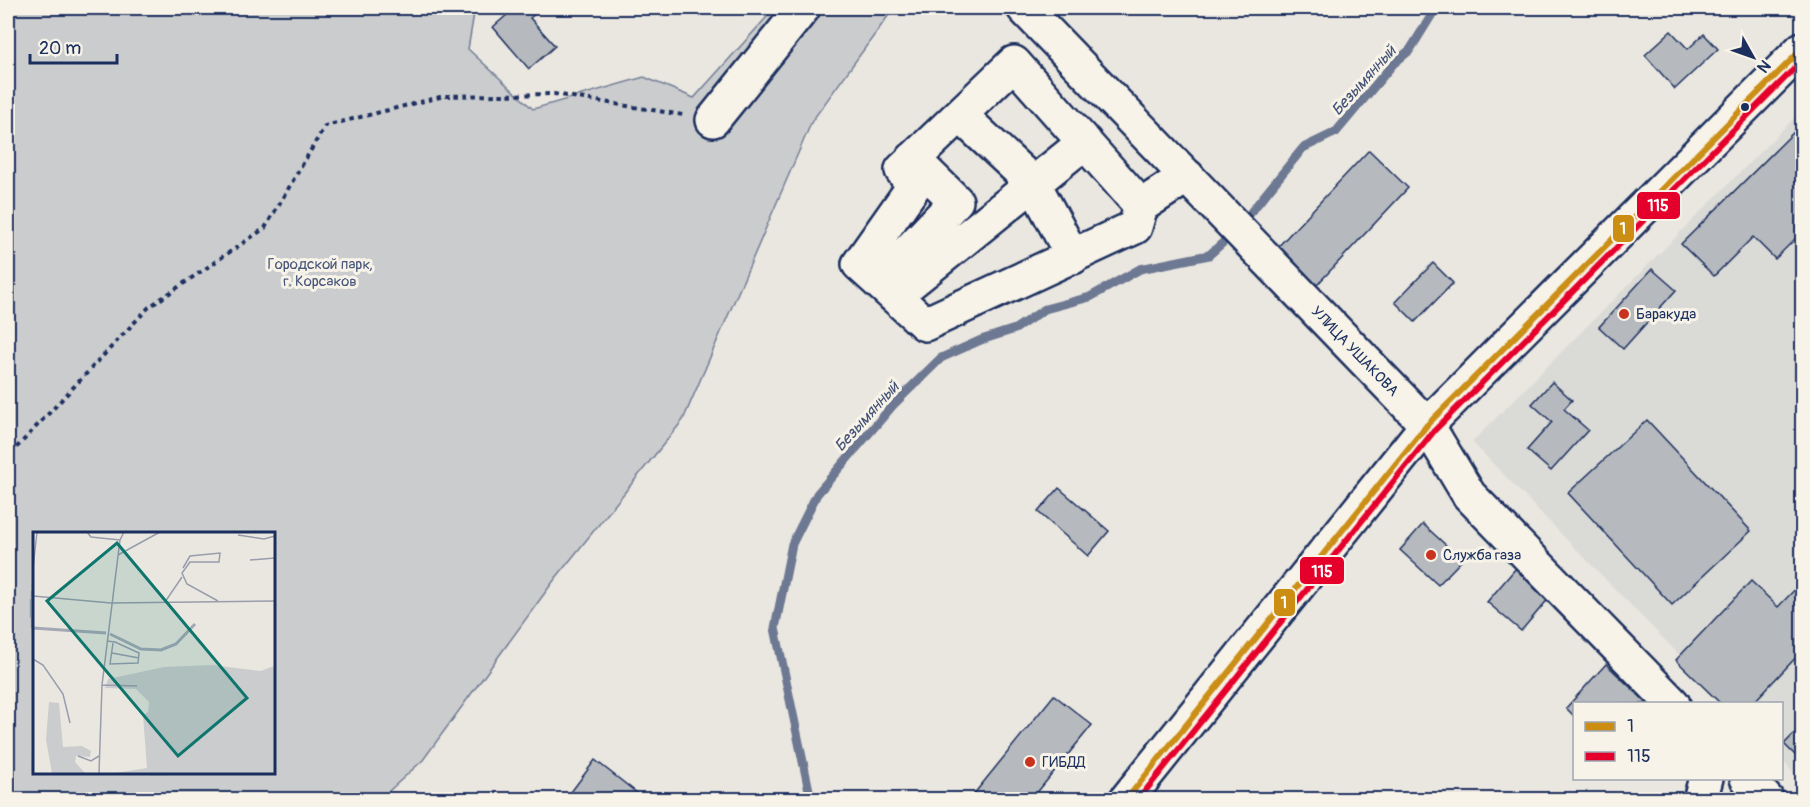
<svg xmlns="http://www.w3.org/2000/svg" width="1810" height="807" viewBox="0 0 1810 807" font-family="Pangolin,sans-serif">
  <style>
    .built { fill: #dadad6 }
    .green { fill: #cbcccd; stroke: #737e96; stroke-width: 1.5; fill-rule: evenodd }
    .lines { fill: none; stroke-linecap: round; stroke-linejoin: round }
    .stream { stroke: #6d7892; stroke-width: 9 }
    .building { fill: #b6babf; stroke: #1b2f5e; stroke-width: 1.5 }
    .minor-casing { stroke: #1b2f5e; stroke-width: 38 }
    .major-casing { stroke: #1b2f5e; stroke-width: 38 }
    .path { stroke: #1b2f5e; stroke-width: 4; stroke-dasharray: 4.5 4.5; stroke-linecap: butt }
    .minor { stroke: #f7f3e8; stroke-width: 33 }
    .major { stroke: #f7f3e8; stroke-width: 33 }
    .bus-1-casing { stroke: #f7f3e8; stroke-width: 10 }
    .bus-2-casing { stroke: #f7f3e8; stroke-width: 10 }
    .bus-1 { stroke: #cb8e13; stroke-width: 6 }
    .bus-2 { stroke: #e4002b; stroke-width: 6 }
    .bus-dot { fill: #1b2f5e; stroke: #f7f3e8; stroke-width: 2 }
    .poi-dot { fill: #c8321e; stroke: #f7f3e8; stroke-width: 2 }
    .labels { text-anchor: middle; stroke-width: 6; stroke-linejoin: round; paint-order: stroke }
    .park-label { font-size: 15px; fill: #47567a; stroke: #f7f3e8 }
    .poi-label { font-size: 15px; fill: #1b2f5e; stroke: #f7f3e8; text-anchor: start }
    .street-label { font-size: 15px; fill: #1b2f5e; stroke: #f7f3e8 }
    .water-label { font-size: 16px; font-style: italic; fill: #445378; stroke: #f7f3e8 }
    .inset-river { fill: none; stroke: #a3a8b4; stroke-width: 3 }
    .inset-road { fill: none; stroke: #979dac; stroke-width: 1.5 }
    .view { fill: #0f766e; fill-opacity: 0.15; stroke: #0f766e; stroke-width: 3 }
    .inset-edge { fill: none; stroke: #1b2f5e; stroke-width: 3 }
    .line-badge { stroke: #f7f3e8; stroke-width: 2 }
    .badge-label { font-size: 16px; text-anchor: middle; font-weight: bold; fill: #fff }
  </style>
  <rect width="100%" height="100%" fill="#eae7e0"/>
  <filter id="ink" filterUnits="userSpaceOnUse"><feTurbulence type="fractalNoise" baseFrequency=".0167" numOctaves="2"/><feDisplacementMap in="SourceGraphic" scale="12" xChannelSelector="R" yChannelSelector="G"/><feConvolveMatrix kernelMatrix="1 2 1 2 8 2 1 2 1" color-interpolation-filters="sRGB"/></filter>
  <g filter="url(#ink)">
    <path class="built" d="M1802,110V782L1782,760V704L1726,703L1472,442Z"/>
    <path class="green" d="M8,8H475L468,49L533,109L644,77L694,98L775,8H894L812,121L683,420L555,579L423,760L379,800L8,799ZM34,534H273V772H34Z"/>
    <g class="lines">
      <path class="stream" d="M1251,212L1303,148L1336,132L1393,64L1410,50L1436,8
        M811,800L775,628L792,544L817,494L893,405L941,358L981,340L1015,329L1045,309L1090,297L1140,269L1209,255L1227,239"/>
    </g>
    <path class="building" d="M515,8H540L541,9L530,18L555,46L529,69L493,27Z
      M1671,31L1688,49L1704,34L1718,49L1675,89L1645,55Z
      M1800,126L1802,129V232L1775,259L1753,237L1714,276L1681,244Z
      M1369,150L1408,188L1313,289L1273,252Z
      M1433,263L1453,283L1415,322L1395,302Z
      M1652,269L1676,290L1623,349L1599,327Z
      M1552,382L1572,400L1564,409L1588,430L1551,471L1527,450L1552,422L1532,404Z
      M1647,420L1751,531L1672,605L1568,493Z
      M1059,488L1109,531L1088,556L1038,512Z
      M1423,524L1462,560L1438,585L1400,550Z
      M1516,568L1550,597L1521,631L1487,602Z
      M1751,581L1778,607L1802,582V651L1752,704H1721L1676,660Z
      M1606,664L1648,704H1574V716L1566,708Z
      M1054,695L1092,725L1031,800H969Z
      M1802,726V762L1784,744Z
      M595,760L646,800H565Z"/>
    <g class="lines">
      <g class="minor-casing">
        <path id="minor" d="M1024,8L1427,425L1469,495L1673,704
          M960,115L1034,184L1073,257
          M713,120L803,8
          M1141,206L1014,63L902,170L914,186L859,264L925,324L1135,227L1141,206L1187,176
          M879,282L956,201L913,159
          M894,296L1085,142
          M1747,778L1767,800
          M1700,800L1706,778"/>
      </g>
      <g class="major-casing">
        <path id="major" d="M1126,800L1427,425L1802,49"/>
      </g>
      <path class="path" d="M8,451L18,446L149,307L265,228L325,126L444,96L554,94L683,115"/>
      <use href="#minor" class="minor"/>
      <use href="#major" class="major"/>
      <g class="bus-1-casing">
        <path id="bus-1" d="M1126,800L1427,425L1802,49"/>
      </g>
      <g class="bus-2-casing">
        <path id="bus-2" d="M1138,800L1434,431L1802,61"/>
      </g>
      <use href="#bus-1" class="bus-1"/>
      <use href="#bus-2" class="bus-2"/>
    </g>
  </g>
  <circle class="bus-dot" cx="1745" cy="107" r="5"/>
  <g class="poi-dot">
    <circle cx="1624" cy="314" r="6"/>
    <circle cx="1431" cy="555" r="6"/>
    <circle cx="1030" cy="762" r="6"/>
  </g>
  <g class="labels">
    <g class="park-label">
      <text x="320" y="269">Городской парк,<tspan x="320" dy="17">г. Корсаков</tspan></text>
    </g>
    <g class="poi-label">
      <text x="1636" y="319">Баракуда</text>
      <text x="1443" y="560">Служба газа</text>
      <text x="1042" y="767">ГИБДД</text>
    </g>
    <g class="street-label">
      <text transform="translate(1355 351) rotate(46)" y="5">УЛИЦА УШАКОВА</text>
    </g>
    <g class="water-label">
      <text transform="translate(1363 80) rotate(-48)" y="6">Безымянный</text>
      <text transform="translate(866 416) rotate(-48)" y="6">Безымянный</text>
    </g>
  </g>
  <g transform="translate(33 532)">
    <rect width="242" height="242" fill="#eae7e0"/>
    <path d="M179,133L228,139L241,134V241H82L114,236L110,183L115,180L116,170L103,157L72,156L75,147L131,135ZM16,170L26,171L30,215L49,214L58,219L57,225L43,224L42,230L52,241H19L13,208Z" fill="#cbcccd"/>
    <path class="inset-river" d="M0,96L73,101M77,102L108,117L128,118L143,112L162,92"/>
    <path class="inset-road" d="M54,0L58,5L87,8M205,3L231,7L242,4M85,23L127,0M217,28L242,26M0,36L4,0M150,36L157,24L187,21L186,30H157L149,41L154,52L185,69M0,64L78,71L242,69M132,70L149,45M74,109L82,110L106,121L105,131L77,132L80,111M79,121L106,126M0,127L10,133L30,162L37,191M69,153L104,154M45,224L58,229L66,224M66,241L69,153L87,8L91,0"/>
    <path class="view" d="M84,11L214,166L145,224L14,69Z"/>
    <rect width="242" height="242" class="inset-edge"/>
  </g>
  <g class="line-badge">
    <rect x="1636" y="191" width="45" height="29" rx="6" fill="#e4002b"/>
    <rect x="1612" y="214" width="23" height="29" rx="6" fill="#cb8e13"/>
    <rect x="1299" y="556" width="46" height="29" rx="6" fill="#e4002b"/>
    <rect x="1273" y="588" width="23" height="29" rx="6" fill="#cb8e13"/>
  </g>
  <g class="badge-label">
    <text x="1658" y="211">115</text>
    <text x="1623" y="234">1</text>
    <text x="1322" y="577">115</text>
    <text x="1284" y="608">1</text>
  </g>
  <rect width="1810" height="807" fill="none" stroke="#f7f3e8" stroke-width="30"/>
  <rect x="15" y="15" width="1780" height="777" fill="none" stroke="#1b2f5e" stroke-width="2" filter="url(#ink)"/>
  <rect x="1573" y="702" width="210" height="78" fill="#f7f3e8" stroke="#9fa5b1" stroke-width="1.5"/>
  <rect x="1585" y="722" width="30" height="9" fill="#cb8e13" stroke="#9fa5b1" stroke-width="1.5"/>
  <text x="1627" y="732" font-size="18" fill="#1b2f5e">1</text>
  <rect x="1585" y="752" width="30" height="9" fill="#e4002b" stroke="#9fa5b1" stroke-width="1.5"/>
  <text x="1627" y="762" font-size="18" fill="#1b2f5e">115</text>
  <g transform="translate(1753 57) rotate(130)" stroke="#f7f3e8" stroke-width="4.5" paint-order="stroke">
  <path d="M0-4.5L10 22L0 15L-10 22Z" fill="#1b2f5e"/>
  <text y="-9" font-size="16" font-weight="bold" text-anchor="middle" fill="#1b2f5e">N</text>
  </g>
  <path d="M30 54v9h87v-9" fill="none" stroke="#1b2f5e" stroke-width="3"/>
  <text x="39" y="54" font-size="18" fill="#1b2f5e" stroke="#f7f3e8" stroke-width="4.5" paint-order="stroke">20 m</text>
</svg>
